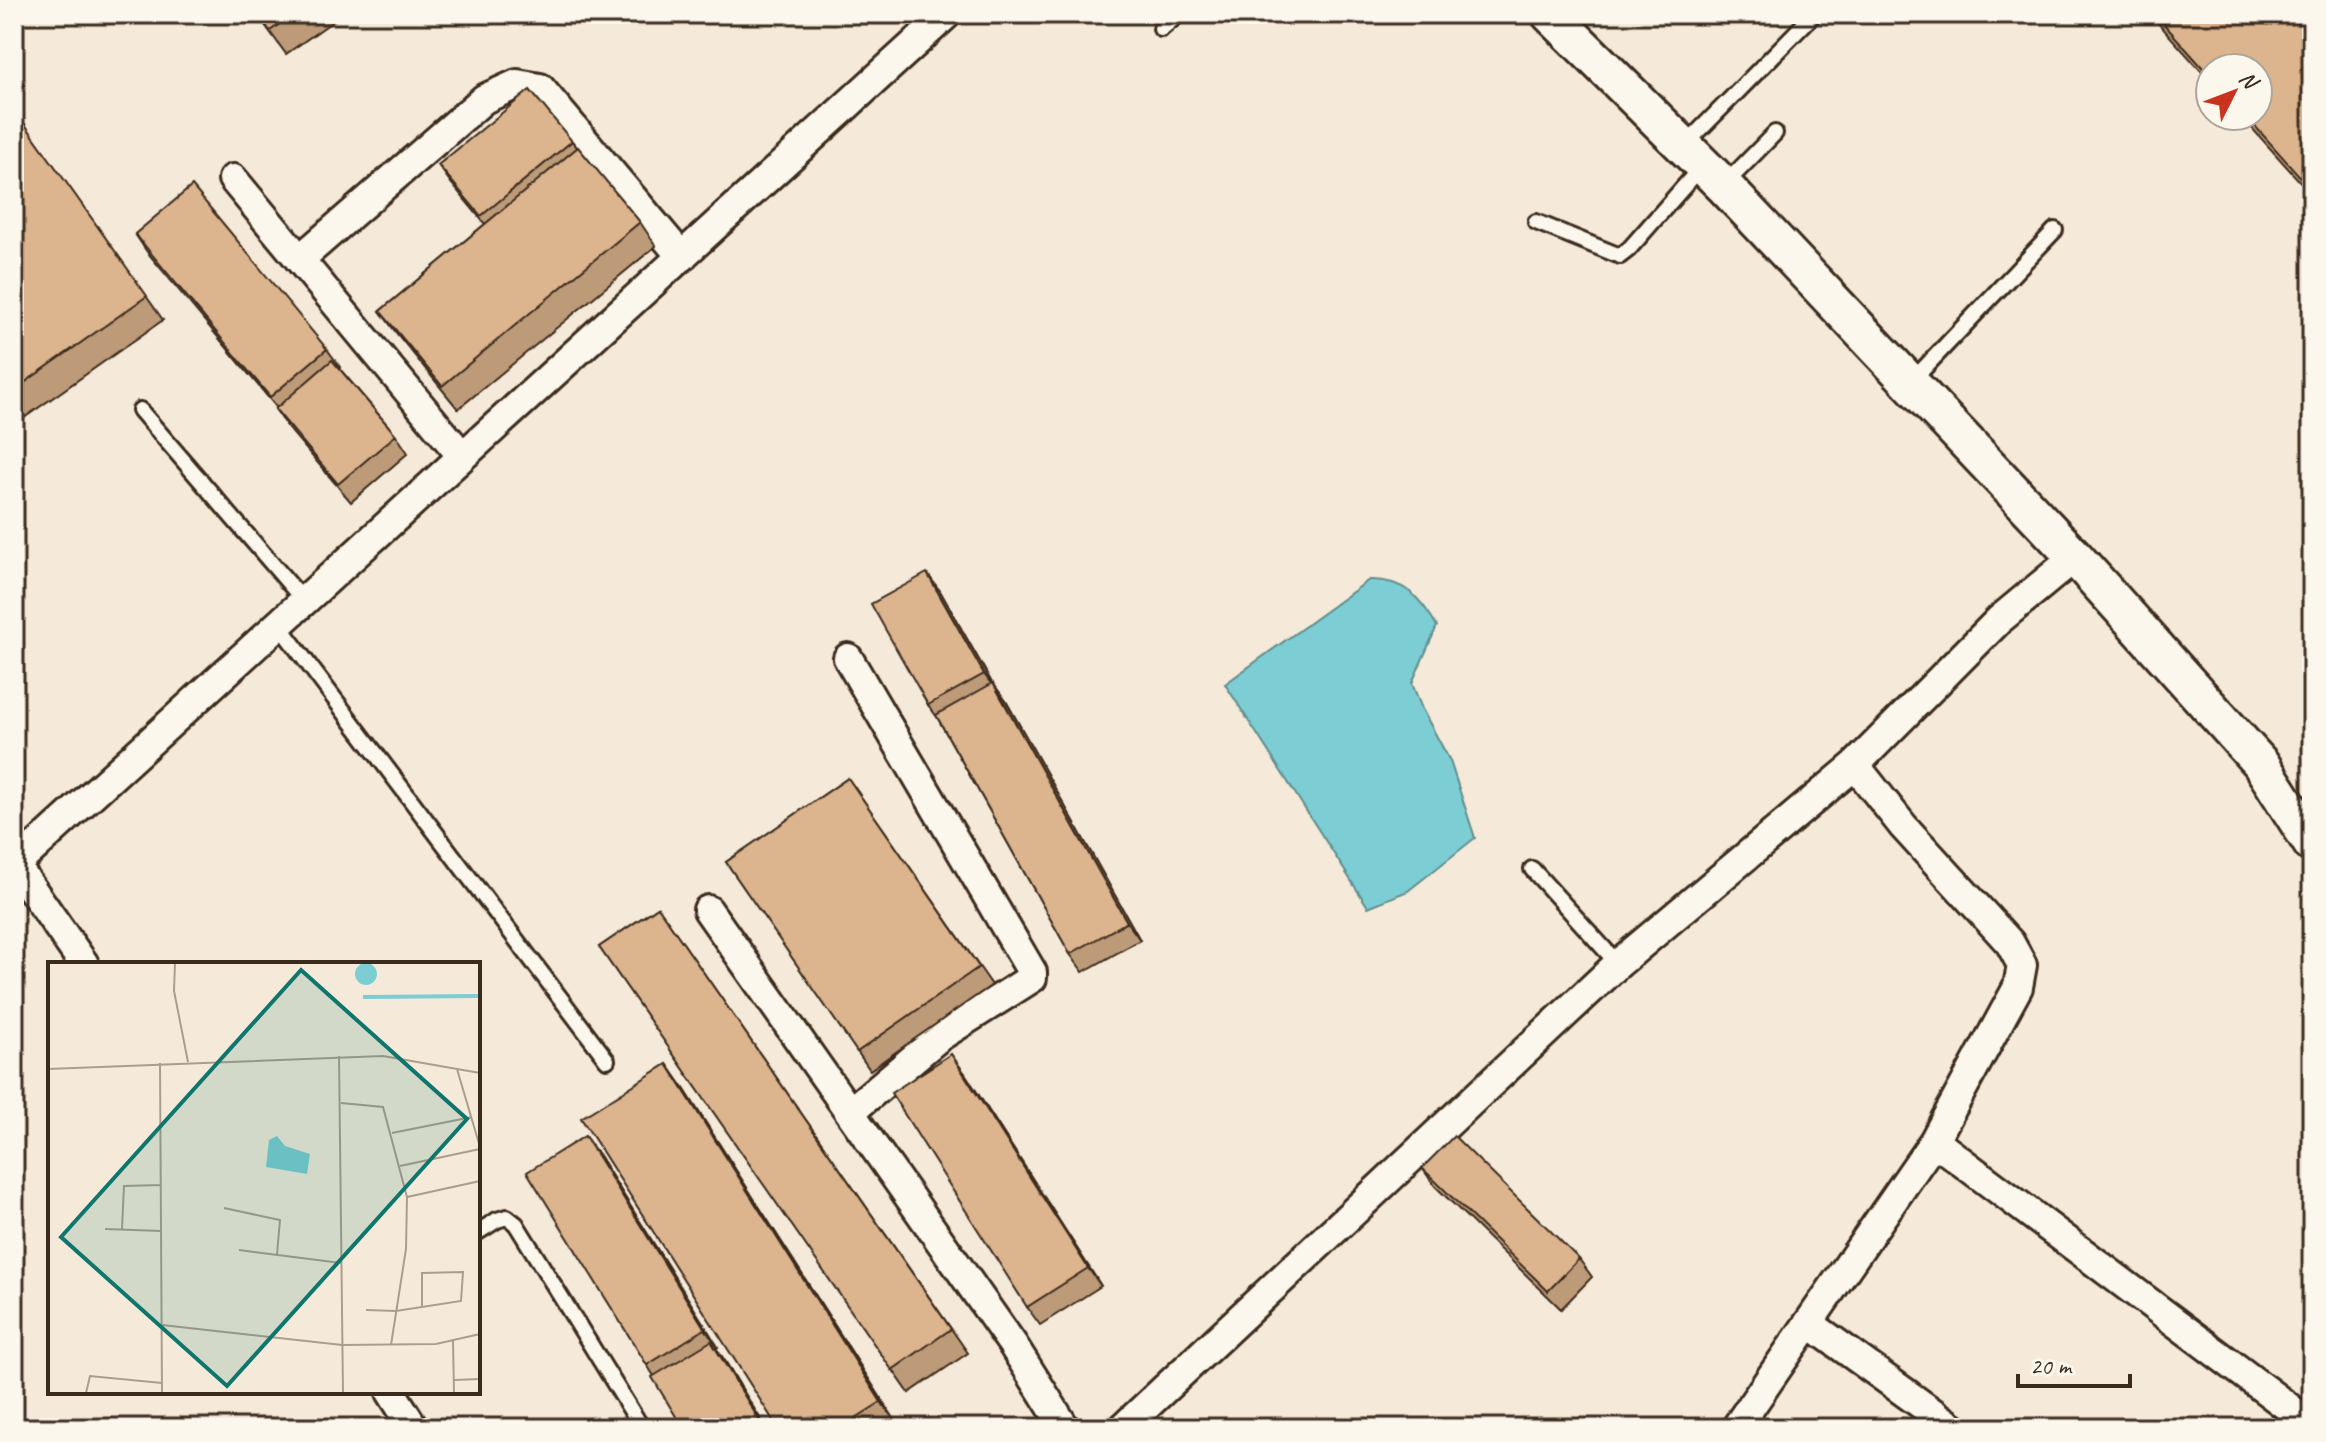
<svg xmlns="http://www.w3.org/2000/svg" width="2326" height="1442" viewBox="0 0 2326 1442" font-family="Caveat,sans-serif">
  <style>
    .water { fill: #7ccdd4; stroke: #628c8b; stroke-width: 2 }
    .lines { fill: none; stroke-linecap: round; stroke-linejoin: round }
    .service-casing { stroke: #3b2a1e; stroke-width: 20 }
    .minor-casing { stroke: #3b2a1e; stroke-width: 34 }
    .tertiary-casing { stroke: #3b2a1e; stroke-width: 42 }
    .service { stroke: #fbf7ec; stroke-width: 14 }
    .minor { stroke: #fbf7ec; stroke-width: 28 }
    .tertiary { stroke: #fbf7ec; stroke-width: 36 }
    .wall { fill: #bd9b79; stroke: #3b2a1e; stroke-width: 2 }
    .shaded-wall { fill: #9a7e63; stroke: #3b2a1e; stroke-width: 2 }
    .building { fill: #dcb48d; stroke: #3b2a1e; stroke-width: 2 }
    .inset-river { fill: none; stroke: #7ccdd4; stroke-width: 4 }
    .inset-road { fill: none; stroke: #ab9d8e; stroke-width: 2 }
    .view { fill: #0f766e; fill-opacity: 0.15; stroke: #0f766e; stroke-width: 4 }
    .inset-edge { fill: none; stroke: #3b2a1e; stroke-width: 4 }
  </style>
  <rect width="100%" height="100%" fill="#f5ead9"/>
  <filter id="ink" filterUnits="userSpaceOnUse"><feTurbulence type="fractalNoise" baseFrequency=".0125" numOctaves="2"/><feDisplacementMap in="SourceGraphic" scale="16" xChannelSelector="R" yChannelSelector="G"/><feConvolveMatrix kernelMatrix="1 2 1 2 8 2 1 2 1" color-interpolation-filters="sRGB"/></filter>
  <g filter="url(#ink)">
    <path class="water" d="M1369,580C1404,579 1420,597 1437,626L1412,683L1422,709L1450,761L1475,838L1408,891L1368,907L1225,684Z"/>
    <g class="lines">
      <g class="service-casing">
        <path id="service" d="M1161,29L1179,14
          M1685,145L1814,14
          M1724,185L1775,133
          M1536,222L1620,256L1629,249L1702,166
          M1910,383L2055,230
          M140,410L304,601
          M278,624L607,1060
          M1532,869L1618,964
          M478,1232L497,1220L507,1217L516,1224L642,1428"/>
      </g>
      <g class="minor-casing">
        <path id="minor" d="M233,179L462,456
          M300,259L484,99L517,84L540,88L682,257
          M848,658L1032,972V978L939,1037L850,1112
          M15,865L84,964
          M14,866L947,14
          M708,910L1013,1345L1065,1428
          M1934,1141L2312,1425
          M1810,1324L1954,1428
          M391,1392L414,1428
          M1123,1428L1618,964L1855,765L1999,620L2075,557
          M1736,1428L1934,1141L2018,987L2022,965L2010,943L1903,826L1855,765"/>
      </g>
      <g class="tertiary-casing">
        <path id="tertiary" d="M1550,14L1724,186L2075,557L2261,764L2312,844"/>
      </g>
      <use href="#service" class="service"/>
      <use href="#minor" class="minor"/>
      <use href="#tertiary" class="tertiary"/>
    </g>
    <path class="wall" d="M257,14H343L286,54Z
      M1064,14H1080L1071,22Z
      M2150,14H2290L2312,39V195L2241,116H2258L2210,68V81Z
      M2293,14H2312V35Z
      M14,109L163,320L14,425Z
      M572,141L640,222L656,246L458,409L397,334L380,311L485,224L451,183L438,165Z
      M135,234L327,349L340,367L339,368L396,435L408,453L351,502L288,428L275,409L277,408L147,252Z
      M940,591L992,683L1006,701L1140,940L1083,972L1070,954L937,717L928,705Z
      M848,778L992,985L870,1070L726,862Z
      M658,907L968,1353L909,1393L599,947Z
      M667,1064L683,1087L898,1425L894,1428H778Z
      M964,1072L1101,1286L1040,1325L1027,1307Z
      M598,1154L718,1347L716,1348L766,1428H683L654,1376L647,1365Z
      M1422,1168L1579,1259L1592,1277L1561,1309L1435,1186Z"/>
    <path class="shaded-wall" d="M927,573L940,591L997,692L984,674Z
      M993,683L1006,701L1140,940L1127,922Z
      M951,1054L964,1072L1101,1286L1088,1268Z
      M667,1064L683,1087L898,1425L881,1402Z
      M585,1136L598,1154L718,1347L705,1329Z
      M711,1341L724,1359L766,1428H764Z"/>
    <path class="building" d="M258,14H293L270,31Z
      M2155,14H2290L2312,39V190L2246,116H2258V68H2210V76Z
      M2297,14H2312V30Z
      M530,90L572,141L481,216L438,165Z
      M14,109L147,296L14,390Z
      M578,147L640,222L442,386L380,311Z
      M192,186L327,349L270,397L135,234Z
      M332,360L396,435L338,484L275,409Z
      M927,573L984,674L928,705L871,604Z
      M993,683L1127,922L1070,954L936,715Z
      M848,778L979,967L857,1052L726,862Z
      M658,907L951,1329L892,1370L599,947Z
      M951,1054L1088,1268L1027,1307L891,1093Z
      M667,1064L881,1402L840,1428H778L581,1118Z
      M585,1136L705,1329L647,1365L527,1172Z
      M1454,1136L1579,1259L1548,1291L1422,1168Z
      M711,1341L764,1428H683L652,1377Z"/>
  </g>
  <g transform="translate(48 962)">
    <rect width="432" height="432" fill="#f5ead9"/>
    <path d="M307 12a11 11 0 1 1 22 0a11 11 0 1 1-22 0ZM229,174L237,184L262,192L259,212L218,205L221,178Z" fill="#7ccdd4"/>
    <path class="inset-river" d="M315,35L432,34"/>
    <path class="inset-road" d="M127,1L126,29L140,100M291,94L295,431M112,101L114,431M0,107L335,94L432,111M409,107L432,185M293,141L335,145L359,235L432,219M344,171L424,155M352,204L432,187M176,246L232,258L229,292M57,267L113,269M74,267L76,224L113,223M191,288L293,301M318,348L348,349L413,339L415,310L374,311V345M114,363L294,383L388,382L432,372M405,379L406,431M343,383L358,287L359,235M406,418L432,417M38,431L42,414L114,421"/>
    <path class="view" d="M253,8L419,157L179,424L13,275Z"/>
    <rect width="432" height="432" class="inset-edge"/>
  </g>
  <rect width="2326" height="1442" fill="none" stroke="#fbf7ec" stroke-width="48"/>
  <rect x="24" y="24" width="2278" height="1394" fill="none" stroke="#3b2a1e" stroke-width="3" filter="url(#ink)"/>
  <g transform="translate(2234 92) rotate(48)"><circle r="38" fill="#fbf7ec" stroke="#aea59a" stroke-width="2"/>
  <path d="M0-6L14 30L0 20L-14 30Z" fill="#c8321e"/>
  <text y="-12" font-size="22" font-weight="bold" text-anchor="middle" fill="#3b2a1e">N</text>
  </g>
  <path d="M2018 1374v12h112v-12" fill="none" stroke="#3b2a1e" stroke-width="4"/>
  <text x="2030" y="1374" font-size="24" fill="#3b2a1e" stroke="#fbf7ec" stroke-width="6" paint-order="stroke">20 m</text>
</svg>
